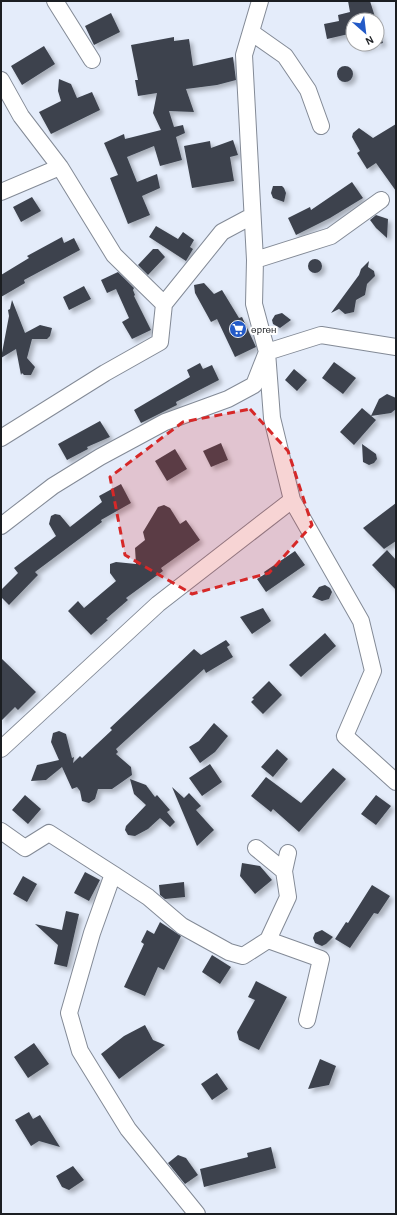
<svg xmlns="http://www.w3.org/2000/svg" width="397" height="1215" viewBox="0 0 397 1215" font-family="'Alegreya Sans',sans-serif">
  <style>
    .building { fill: #3d434e; filter: url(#shadow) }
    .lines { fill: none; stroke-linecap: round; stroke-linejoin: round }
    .minor-casing { stroke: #838a96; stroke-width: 18 }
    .minor { stroke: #fff; stroke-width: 16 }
    .marked { fill: #d62828; fill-opacity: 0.2; stroke: #d62828; stroke-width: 3; stroke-dasharray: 8 5; stroke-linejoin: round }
    .labels { text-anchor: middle; stroke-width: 4; stroke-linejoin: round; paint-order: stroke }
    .poi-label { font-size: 11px; fill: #1b1e22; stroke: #fff; text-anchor: start }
  </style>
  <defs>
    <filter id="shadow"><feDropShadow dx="3.5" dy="3.5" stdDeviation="2" flood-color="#0004"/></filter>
  </defs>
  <rect width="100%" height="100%" fill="#e4ecfa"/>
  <path class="building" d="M348,1H370L376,20H353V33L327,39L324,24L339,21L338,15L350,12Z
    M111,13L120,32L94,45L85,26Z
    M377,24L383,43L361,49L360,44H377Z
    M174,37V41L189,39L193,66L233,57L236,80L217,85L186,89L194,112L169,111L174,127L183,125L185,133L176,137L182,160L160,166L154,146L127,157L137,182L157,174L160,188L142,196L150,215L128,224L110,178L118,175L104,143L124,134L125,139L161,130L153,113L157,93L138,96L135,80H138L131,45Z
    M44,46L55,64L22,85L11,66Z
    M337 74a8 8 0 1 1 16 0a8 8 0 1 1-16 0Z
    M59,79L71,84L77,98L92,92L100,110L51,134L39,112L61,101L58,91Z
    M396,124V191L376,163L367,169L357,153L360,151L352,137L353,133L359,128L373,138Z
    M233,140L238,155L230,157L234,181L192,188L184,146L210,141L211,148Z
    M352,182L363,198L330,218L296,235L288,218L310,207L311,210Z
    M273,186H282L284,188L286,193L284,202L273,198L271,193Z
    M32,197L41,211L21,222L13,207Z
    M376,215L388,219L387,238L376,228L370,220Z
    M156,226L178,239L183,232L194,240L190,247L193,249L186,261L149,237Z
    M62,237L64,243L74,238L80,250L24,280L25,283L1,297V275L29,258L27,256Z
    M153,249H158L165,257L148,275L138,265Z
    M308 266a7 7 0 1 1 14 0a7 7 0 1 1-14 0Z
    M369,261L368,267L374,271L375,276L367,284L365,295L356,300L354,312L345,314L339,309L331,313L359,275L361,269Z
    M118,272L134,288L133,290L135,295L134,296L151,330L132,339L122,322L129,318L116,289L107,293L101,280Z
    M204,283L214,294L222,290L239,318L242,317L256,347L235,357L217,319L211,322L195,293L194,285Z
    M84,286L91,299L69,310L63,297Z
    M12,300L25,333L40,325L52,328L50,336L47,339H32L27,358L35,367L31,375H24L22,373L21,375L16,349L1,358L9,316L8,310L10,309Z
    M282,313L291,320L280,328L273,324L272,320L275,315Z
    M334,362L356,378L343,394L322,378Z
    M200,363L203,369L212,365L219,380L176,402L177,405L141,423L134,410L190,377L187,370Z
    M294,369L307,380L297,391L285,380Z
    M387,394L396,398V409L391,413L371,416L379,399Z
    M362,408L376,420L354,445L340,432Z
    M100,421L110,437L87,447L88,449L67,460L58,444Z
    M221,443L228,460L211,467L203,451Z
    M362,444L376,454L377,459L374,463L369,465L363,462Z
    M175,449L187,469L167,481L155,461Z
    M121,484L131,503L101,520L102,522L35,572L38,575L9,605L1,597V590L18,573L14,568L56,536L49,524L51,516L55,514L60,515L70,527L102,502L99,496Z
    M396,503V541L384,549L363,528Z
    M164,505L170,508L180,524L186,520L200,540L161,568L163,571L126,598L128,600L106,619L108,620L91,635L68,611L78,601L84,608L116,581L110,573V564L116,562L136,564L135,548L145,540L143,532L158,507Z
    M387,550L396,560V590L372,565Z
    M295,551L305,565L266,592L257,579L265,574L264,572Z
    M325,585L330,588L332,592L329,599L322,601L312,597L319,587Z
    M263,608L271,621L252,634L240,617Z
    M325,633L336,646L301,677L289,665Z
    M226,640L230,645L227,647L233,657L206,673L204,669L116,749L118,752L116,754L131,767L132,775L112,789H98L95,799L89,803L82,801L80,791L77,787L72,789L62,767L46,780L31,781L37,765L59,760L51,742L53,733L59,731L66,734L72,758L74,757L73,763L80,756L82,758L112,730L110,728L194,649L201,655Z
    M1,658L36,692L18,710L15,707L1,721Z
    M269,681L282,695L263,714L251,702L254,699L252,698Z
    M214,723L228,736L215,752L200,763L189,747L199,741Z
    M277,749L288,759L273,777L261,767Z
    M210,764L222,782L202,796L189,778Z
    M333,768L346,779L299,832L273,809L271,812L251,796L266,777L301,803Z
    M130,779L146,785L155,797L157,795L170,810L167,812L175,822L170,827L160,818L148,829L135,836L128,835L125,830L126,826L146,805L134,794Z
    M172,787L184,798L189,793L201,806L196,810L214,830L197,846Z
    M25,795L41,809L28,824L12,810Z
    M376,795L391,806L376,825L361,814Z
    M242,863L260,866L272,880L255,894L240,876Z
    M85,872L100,880L89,901L74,893Z
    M23,876L37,884L27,902L13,894Z
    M184,882L185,897L165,899L160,895L159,885Z
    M372,885L390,896L378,914L374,913L350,948L335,939L346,922L348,923Z
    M66,911L79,914L67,967L54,964L58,945L35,924L62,930Z
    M160,922L181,936L164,970L158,967L145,996L124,987L144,944L141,942L147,930L154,934Z
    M322,930L333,937L326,944L322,946L315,943L313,938L315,933Z
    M212,955L231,967L220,984L202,972Z
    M256,981L287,997L259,1050L239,1040L237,1032L255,1000L248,997Z
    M145,1025L153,1040L165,1045L119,1079L101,1054L124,1036Z
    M34,1043L49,1064L28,1078L14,1057Z
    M320,1059L336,1066L329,1085L308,1089Z
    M217,1073L228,1089L212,1100L201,1084Z
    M29,1112L33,1119L40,1115L60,1147L39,1141L31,1146L15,1120Z
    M271,1147L276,1168L204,1187L200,1169L248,1157L247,1153Z
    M178,1155L186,1158L198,1175L185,1184L168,1163Z
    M73,1166L84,1180L69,1190L62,1187L56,1176Z"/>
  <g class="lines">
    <g class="minor-casing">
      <path id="minor" d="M55,1L92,60
        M260,1L244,55L255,260L254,304L267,352L272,418L292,500L361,621L373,671L345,736L396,782
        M251,32L285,56L308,90L321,126
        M1,80L21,116L60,167L114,255L164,304
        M1,192L60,167
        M255,260L331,236L381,200
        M1,438L105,373L160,342L164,304L222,232L252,216
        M1,526L53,486L100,457L165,422L228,399L254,385L267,352L321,335L396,347
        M1,749L158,604L292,500
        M1,831L25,848L49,833L113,874L92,933L69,1013L80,1051L128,1129L197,1214
        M256,848L284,871
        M113,874L148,897L182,926L229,952L243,956L268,940L288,897L284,871L288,853
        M268,940L321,959L307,1020"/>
    </g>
    <use href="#minor" class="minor"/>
  </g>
  <path class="marked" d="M250,409L288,451L312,525L269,573L192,594L125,555L110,477L183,422Z"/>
  <defs>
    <g id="supermarket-disc" transform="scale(0.9)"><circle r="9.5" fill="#235ac7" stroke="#fff"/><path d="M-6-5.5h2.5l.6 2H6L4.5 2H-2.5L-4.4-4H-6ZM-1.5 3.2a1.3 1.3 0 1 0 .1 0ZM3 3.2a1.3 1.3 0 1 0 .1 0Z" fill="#fff"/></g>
  </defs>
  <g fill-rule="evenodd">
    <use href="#supermarket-disc" x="238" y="329"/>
  </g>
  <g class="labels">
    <g class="poi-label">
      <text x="251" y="333">өргөн</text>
    </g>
  </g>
  <rect width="397" height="1215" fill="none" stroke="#1b1e22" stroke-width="4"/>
  <g transform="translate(365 32) rotate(152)"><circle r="19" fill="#ffffff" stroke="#a4a5a7"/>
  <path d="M0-3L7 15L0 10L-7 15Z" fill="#235ac7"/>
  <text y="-6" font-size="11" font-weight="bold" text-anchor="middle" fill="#1b1e22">N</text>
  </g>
</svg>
